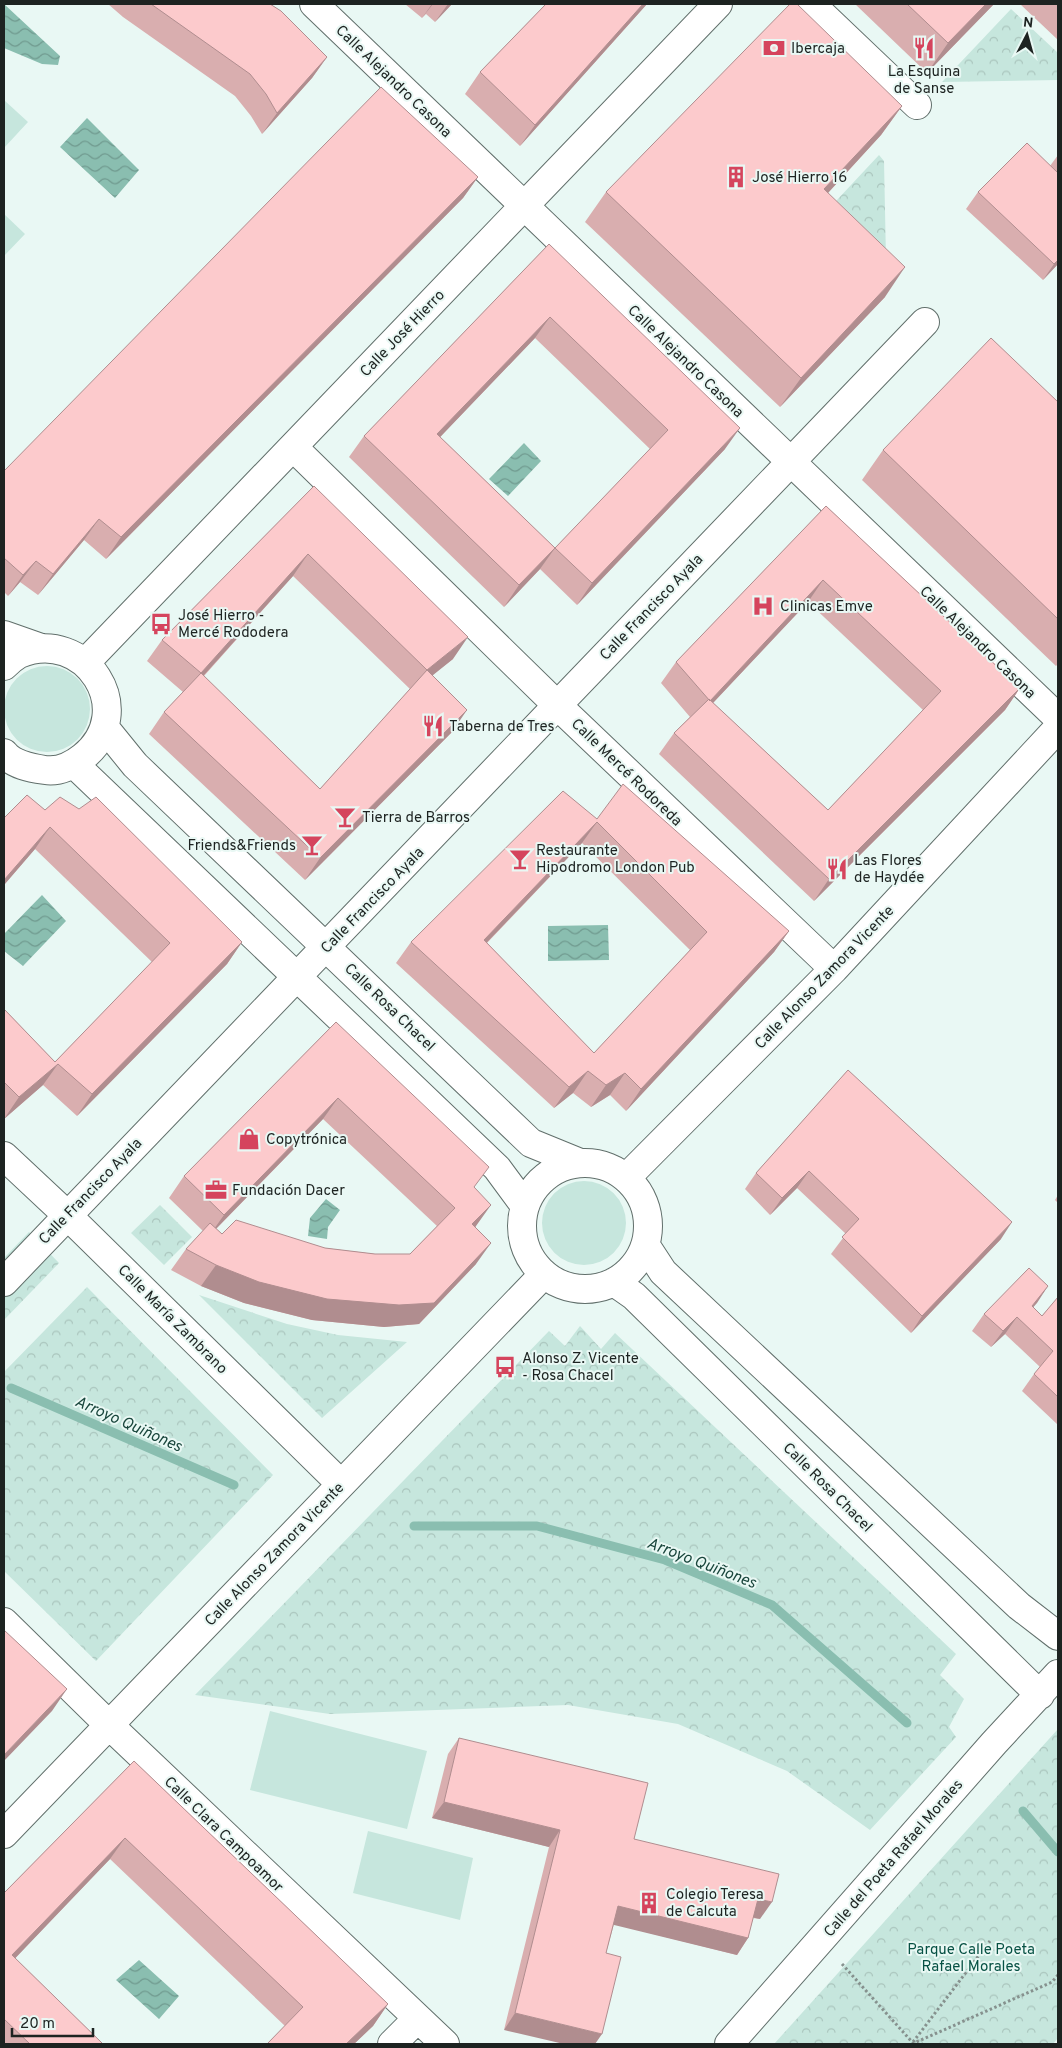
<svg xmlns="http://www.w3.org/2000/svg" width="1062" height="2048" viewBox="0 0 1062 2048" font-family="Overpass,sans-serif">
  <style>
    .grass { fill: #c6e6dd }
    .park { fill: url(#park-crowns) }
    .water { fill: url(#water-waves) }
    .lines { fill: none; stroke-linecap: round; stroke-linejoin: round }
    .stream { stroke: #8abeb0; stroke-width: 9 }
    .minor-casing { stroke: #616f6b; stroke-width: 30 }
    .path { stroke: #86918e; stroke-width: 3; stroke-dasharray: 2.5 2.5; stroke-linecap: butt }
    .minor { stroke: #fff; stroke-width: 28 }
    .wall { fill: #d9aeaf; fill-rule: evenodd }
    .shaded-wall { fill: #b08d8f }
    .building { fill: #fccacc; stroke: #b08d8f; fill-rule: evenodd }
    .labels { text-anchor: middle; stroke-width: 4; stroke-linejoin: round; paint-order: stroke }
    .poi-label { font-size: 15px; fill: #1d2321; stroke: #e9f8f4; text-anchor: start }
    .street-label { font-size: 15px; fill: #1d2321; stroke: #e9f8f4 }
    .park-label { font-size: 15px; fill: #075144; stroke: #e9f8f4 }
    .water-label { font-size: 16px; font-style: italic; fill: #1a473d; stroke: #e9f8f4 }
  </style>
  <defs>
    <pattern id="park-crowns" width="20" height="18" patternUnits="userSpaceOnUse" patternTransform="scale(1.25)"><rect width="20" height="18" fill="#c6e6dd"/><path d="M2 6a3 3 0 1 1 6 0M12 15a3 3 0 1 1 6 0" fill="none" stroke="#aac5bd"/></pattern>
    <pattern id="water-waves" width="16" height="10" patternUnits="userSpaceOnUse" patternTransform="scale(1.25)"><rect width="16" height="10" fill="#8abeb0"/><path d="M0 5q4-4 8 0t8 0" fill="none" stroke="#709a8f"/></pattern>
  </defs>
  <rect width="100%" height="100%" fill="#e9f8f4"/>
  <path class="grass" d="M4,100L28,122L4,148Z
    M4,214L25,234L4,256Z
    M4 709a43 43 0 1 1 86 0a43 43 0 1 1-86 0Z
    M542 1223a42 42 0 1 1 84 0a42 42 0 1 1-84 0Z
    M270,1711L427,1751L407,1829L250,1790Z
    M368,1831L473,1858L460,1920L353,1893Z"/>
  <path class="park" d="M1011,9L1058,53V80L942,82Z
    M879,155L884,161L886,259L823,215Z
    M160,1205L192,1237L164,1265L131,1233Z
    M29,1232L59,1263L4,1320V1258Z
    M87,1287L273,1475L96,1661L4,1571V1372Z
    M199,1295L287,1324L338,1335L407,1342L322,1418Z
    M580,1326L601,1349L615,1333L956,1654L940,1675L964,1699L949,1727L956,1737L870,1830L787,1771L678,1724L568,1705L330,1714L195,1695L549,1331L565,1346Z
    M1058,1729V2038L1053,2044H774Z"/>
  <path class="water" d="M4,4L60,56L58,65L42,64L4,48Z
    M87,118L139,170L115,198L60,147Z
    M524,443L541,461L508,496L489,479Z
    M42,895L66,921L23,966L4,951V934Z
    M608,925L609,960L548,961V926Z
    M326,1199L340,1210L328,1227L327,1239L308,1236L310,1218Z
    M139,1960L179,1996L159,2019L116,1980Z"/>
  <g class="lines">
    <path class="stream" d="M11,1388L234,1485
      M414,1526H537L665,1560L772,1605L907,1723
      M1023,1811L1058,1852"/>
    <g class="minor-casing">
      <path id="minor" d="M314,4L1058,718
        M811,4L917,105
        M293,447L557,705L834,969
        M4,635L41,648
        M86,662L718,4
        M4,666C8,662 14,657 19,654C85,626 140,711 83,757C73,765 59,772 45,770C31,768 13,765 4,753
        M105,728L135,765L531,1143L580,1163
        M74,764L497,1168L525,1206
        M4,1156L67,1215L341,1484
        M522 1226a63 63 0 1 1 126 0a63 63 0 1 1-126 0Z
        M626,1178L834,969L1058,728
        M646,1246L663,1272L1019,1606L1058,1636
        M4,1282L925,322
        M614,1282L634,1296L1040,1695
        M4,1622L109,1725L445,2044
        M4,1834L544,1274
        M392,2044L417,2019
        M729,2044L994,1743L1058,1674"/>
    </g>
    <path class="path" d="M842,1964L913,2043
      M913,2042L990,1941
      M912,2044L1052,1982L1058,1975"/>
    <use href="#minor" class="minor"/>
  </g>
  <path class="wall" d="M108,4H270L327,57L312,78L262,134L251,116L235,96L123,17Z
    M405,4H452L435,22L426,14L422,18Z
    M546,4H647L520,146L465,94L480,72Z
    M855,4H994L927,73Z
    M1020,4H1058V40Z
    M902,106L881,135L828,193L885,297L780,407L585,222L606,192Z
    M1058,155V264L1043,280L966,209L978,192L1050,166Z
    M478,177L463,198L106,559L84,540L38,595L20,582L8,596L4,592V471Z
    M549,244L725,449L577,605L540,569L504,607L349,457L364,436ZM535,338L650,449L555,548L440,437Z
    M1058,402V664L1056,666L862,480L883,450Z
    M314,486L453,659L432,675L452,732L305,880L149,734L164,712L183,692L147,661L162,640ZM293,576L410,689L320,789L204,676Z
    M826,506L1020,688L1005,710L814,901L659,754L674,733L690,717L661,683L676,662ZM808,602L923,710L828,810L713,703Z
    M45,810L242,942L227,964L77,1116L43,1085L4,1119V1009L55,1062L152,962L35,849L4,885V818Z
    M597,819L789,931L774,952L626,1111L610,1095L591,1107L573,1093L554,1108L396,963L411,942ZM582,843L690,950L594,1053L487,943Z
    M336,1022L474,1187L476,1226L475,1228L476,1264L419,1324L384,1327L312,1320L244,1303L201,1286L171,1270L186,1249L203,1231L169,1198L184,1176ZM323,1119L437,1226L410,1254H375L325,1248L222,1234L216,1229Z
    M848,1070L1001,1239L911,1333L831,1254L846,1234L797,1188L770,1215L745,1189L756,1173Z
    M1058,1195V1203L1055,1200Z
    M1048,1286L1033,1307L1042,1316L1058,1297V1425L1022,1391L1034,1374L1040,1367L1005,1334L991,1347L972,1331L984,1314Z
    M459,1738L634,1839L760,1919L753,1918L748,1938L737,1955L614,1924L606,1953L504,2030L549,1847L432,1818L448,1754Z
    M134,1761L388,2004L373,2026L354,2044H267L285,2026L110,1859L15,1958L103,2044H4V1893Z"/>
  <path class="shaded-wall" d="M432,4H433L422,18Z
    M448,4H452L435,22Z
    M643,4H647L520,146L535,125Z
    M986,4H994L927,73L948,43Z
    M327,57L312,78L262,134L277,113Z
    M902,106L881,135L804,219L824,189Z
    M478,177L463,198L106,559L121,537Z
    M1058,260V264L1043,280L1054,264Z
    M905,267L885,297L780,407L801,378Z
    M550,317L535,338L422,456L437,434Z
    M740,428L725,449L577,605L592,583Z
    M99,519L84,540L38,595L53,574Z
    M555,548L540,569L504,607L519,585Z
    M308,554L293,576L186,695L201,673Z
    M36,561L20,582L8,596L23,575Z
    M823,580L808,602L695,722L710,701Z
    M468,637L453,659L412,692L427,670Z
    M1020,688L1005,710L814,901L829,879Z
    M467,710L452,732L305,880L320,858Z
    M597,822L582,843L469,961L484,940Z
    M50,827L35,849L4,885V880Z
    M789,931L774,952L626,1111L641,1089Z
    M242,942L227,964L77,1116L92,1094Z
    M58,1064L43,1085L4,1119L19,1097Z
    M588,1071L573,1093L554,1108L569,1087Z
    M625,1073L610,1095L591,1107L606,1085Z
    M338,1098L323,1119L209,1236L224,1215Z
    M809,1171L797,1188L770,1215L782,1198Z
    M491,1205L476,1226L457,1246L472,1224Z
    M1012,1222L1001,1239L911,1333L922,1316Z
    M491,1243L476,1264L419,1324L384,1327L312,1320L244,1303L201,1286L216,1265L259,1282Z
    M1048,1286L1037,1303L1020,1322L1032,1306Z
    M1017,1317L1005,1334L991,1347L1003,1331Z
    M67,1689L52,1711L4,1761V1755Z
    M444,1802L560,1830L549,1847L432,1818Z
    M125,1838L110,1859L4,1970L12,1955Z
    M758,1899L772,1902L760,1919L746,1916Z
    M618,1906L748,1938L737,1955L606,1923Z
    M388,2004L373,2026L354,2044H346Z
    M515,2013L602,2034L595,2044H564L504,2030Z"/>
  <path class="building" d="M151,4H270L281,11L327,57L277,113L266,94L250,74Z
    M546,4H643L535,125L480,72Z
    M790,4H797L902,106L824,189L905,267L801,378L606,192Z
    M907,4H986L948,43Z
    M381,87L478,177L121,537L99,519L53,574L36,561L23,575L4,558V471Z
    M1027,143L1058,173V260L1054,264L978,192Z
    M549,244L740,428L592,583L555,548L519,585L364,436ZM550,317L668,430L555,548L437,434Z
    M991,338L1058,402V619L883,450Z
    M314,486L468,637L427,670L467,710L320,858L164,712L201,673L320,789L427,670L308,554L201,673L162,640Z
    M826,506L1020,688L829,879L674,733L709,699L828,810L941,691L823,580L710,701L676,662Z
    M623,784L789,931L641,1089L625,1073L606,1085L588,1071L569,1087L411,942L563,791L597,819ZM597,822L707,932L594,1053L484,940Z
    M27,795L45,810L60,797L79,809L96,797L242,942L92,1094L58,1064L19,1097L4,1082V1009L55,1062L170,943L50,827L4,880V818Z
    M336,1022L489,1167L474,1187L491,1205L472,1224L491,1243L434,1303L399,1305L327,1299L259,1282L216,1265L186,1249L210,1223L222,1234L236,1220L325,1248L375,1254H410L455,1208L338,1098L224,1215L184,1176Z
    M848,1070L1012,1222L922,1316L842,1237L859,1219L809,1171L782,1198L756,1173Z
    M1029,1268L1048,1286L1032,1306L1042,1316L1058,1297V1397L1034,1374L1053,1351L1017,1317L1003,1331L984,1314Z
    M4,1630L67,1689L4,1755Z
    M459,1738L648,1783L634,1839L779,1874L772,1902L758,1899L748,1938L618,1906L606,1953L621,1957L602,2034L515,2013L560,1830L444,1802Z
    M134,1761L388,2004L346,2044H267L303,2007L125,1838L12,1955L103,2044H30L4,2019V1893Z"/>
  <defs>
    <g id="bank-bare" transform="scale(1.725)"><path d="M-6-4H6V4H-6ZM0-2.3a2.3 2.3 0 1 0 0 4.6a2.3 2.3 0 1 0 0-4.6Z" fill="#d5445d" stroke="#e9f8f4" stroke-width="2.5" paint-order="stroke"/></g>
    <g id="restaurant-bare" transform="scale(1.725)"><path d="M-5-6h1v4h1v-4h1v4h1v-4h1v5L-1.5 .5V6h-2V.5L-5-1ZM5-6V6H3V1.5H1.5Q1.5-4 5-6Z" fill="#d5445d" stroke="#e9f8f4" stroke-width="2.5" paint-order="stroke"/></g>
    <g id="building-bare" transform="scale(1.725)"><path d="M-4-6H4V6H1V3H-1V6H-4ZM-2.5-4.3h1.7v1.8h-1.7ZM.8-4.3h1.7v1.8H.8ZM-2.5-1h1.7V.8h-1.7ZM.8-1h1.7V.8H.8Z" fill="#d5445d" stroke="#e9f8f4" stroke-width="2.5" paint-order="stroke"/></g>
    <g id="hospital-bare" transform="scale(1.725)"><path d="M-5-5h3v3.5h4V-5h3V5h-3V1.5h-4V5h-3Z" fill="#d5445d" stroke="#e9f8f4" stroke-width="2.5" paint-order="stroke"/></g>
    <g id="bus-bare" transform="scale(1.725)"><path d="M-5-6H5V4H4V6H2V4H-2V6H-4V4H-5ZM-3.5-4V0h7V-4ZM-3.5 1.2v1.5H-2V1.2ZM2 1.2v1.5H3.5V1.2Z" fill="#d5445d" stroke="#e9f8f4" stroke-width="2.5" paint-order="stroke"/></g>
    <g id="bar-bare" transform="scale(1.725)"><path d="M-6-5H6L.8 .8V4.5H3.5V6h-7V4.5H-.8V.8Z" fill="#d5445d" stroke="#e9f8f4" stroke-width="2.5" paint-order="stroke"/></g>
    <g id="shop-bare" transform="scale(1.725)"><path d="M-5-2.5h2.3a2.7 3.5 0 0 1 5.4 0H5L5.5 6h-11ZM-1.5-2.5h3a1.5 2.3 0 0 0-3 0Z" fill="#d5445d" stroke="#e9f8f4" stroke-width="2.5" paint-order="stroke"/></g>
    <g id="office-bare" transform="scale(1.725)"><path d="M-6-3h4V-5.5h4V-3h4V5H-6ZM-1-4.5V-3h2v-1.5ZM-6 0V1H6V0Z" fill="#d5445d" stroke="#e9f8f4" stroke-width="2.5" paint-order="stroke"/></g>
  </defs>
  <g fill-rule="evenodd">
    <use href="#bank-bare" x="774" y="48"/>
    <use href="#restaurant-bare" x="924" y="48"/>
    <use href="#building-bare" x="736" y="177"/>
    <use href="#hospital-bare" x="763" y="606"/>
    <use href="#bus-bare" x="161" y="624"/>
    <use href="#restaurant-bare" x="433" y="726"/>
    <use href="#bar-bare" x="345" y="817"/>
    <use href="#bar-bare" x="312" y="845"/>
    <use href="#bar-bare" x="520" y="859"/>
    <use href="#restaurant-bare" x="837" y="869"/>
    <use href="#shop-bare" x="249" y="1139"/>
    <use href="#office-bare" x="216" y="1190"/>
    <use href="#bus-bare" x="505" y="1367"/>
    <use href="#building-bare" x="649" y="1903"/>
  </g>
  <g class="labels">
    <g class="poi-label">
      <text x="791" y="53">Ibercaja</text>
      <text x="924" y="76" text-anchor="middle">La Esquina<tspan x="924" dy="17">de Sanse</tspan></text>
      <text x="752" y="182">José Hierro 16</text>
      <text x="780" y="611">Clinicas Emve</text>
      <text x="178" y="620">José Hierro -<tspan x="178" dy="17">Mercé Rododera</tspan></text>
      <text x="449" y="731">Taberna de Tres</text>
      <text x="362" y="822">Tierra de Barros</text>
      <text x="296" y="850" text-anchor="end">Friends&amp;Friends</text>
      <text x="536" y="855">Restaurante<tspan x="536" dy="17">Hipodromo London Pub</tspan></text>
      <text x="854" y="865">Las Flores<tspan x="854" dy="17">de Haydée</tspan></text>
      <text x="266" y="1144">Copytrónica</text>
      <text x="232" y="1195">Fundación Dacer</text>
      <text x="522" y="1363">Alonso Z. Vicente<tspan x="522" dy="17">- Rosa Chacel</tspan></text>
      <text x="666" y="1899">Colegio Teresa<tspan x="666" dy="17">de Calcuta</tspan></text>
    </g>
    <g class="street-label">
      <text transform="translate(394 81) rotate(44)" y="5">Calle Alejandro Casona</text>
      <text transform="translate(402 333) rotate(-46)" y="5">Calle José Hierro</text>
      <text transform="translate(686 361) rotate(44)" y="5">Calle Alejandro Casona</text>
      <text transform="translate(651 607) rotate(-46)" y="5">Calle Francisco Ayala</text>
      <text transform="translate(978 642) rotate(44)" y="5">Calle Alejandro Casona</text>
      <text transform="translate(627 772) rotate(44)" y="5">Calle Mercé Rodoreda</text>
      <text transform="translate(372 900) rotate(-46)" y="5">Calle Francisco Ayala</text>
      <text transform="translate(824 977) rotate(-46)" y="5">Calle Alonso Zamora Vicente</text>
      <text transform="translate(390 1007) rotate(44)" y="5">Calle Rosa Chacel</text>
      <text transform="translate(90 1191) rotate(-46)" y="5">Calle Francisco Ayala</text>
      <text transform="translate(173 1319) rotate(45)" y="5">Calle María Zambrano</text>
      <text transform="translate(828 1487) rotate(45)" y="5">Calle Rosa Chacel</text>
      <text transform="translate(274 1554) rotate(-46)" y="5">Calle Alonso Zamora Vicente</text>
      <text transform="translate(224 1834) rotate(44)" y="5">Calle Clara Campoamor</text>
      <text transform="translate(893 1858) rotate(-49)" y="5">Calle del Poeta Rafael Morales</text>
    </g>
    <g class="park-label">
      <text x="971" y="1954">Parque Calle Poeta<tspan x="971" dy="17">Rafael Morales</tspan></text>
    </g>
    <g class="water-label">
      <text transform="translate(129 1423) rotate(24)" y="6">Arroyo Quiñones</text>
      <text transform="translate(702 1562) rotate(21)" y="6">Arroyo Quiñones</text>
    </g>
  </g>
  <rect width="1062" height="2048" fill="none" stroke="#1d2321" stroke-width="10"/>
  <g transform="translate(1027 35) rotate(6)" stroke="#e9f8f4" stroke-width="4" paint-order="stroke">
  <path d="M0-4L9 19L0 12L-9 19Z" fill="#1d2321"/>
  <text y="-8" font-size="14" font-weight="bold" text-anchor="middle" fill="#1d2321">N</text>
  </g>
  <path d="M12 2028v8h81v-8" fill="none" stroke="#1d2321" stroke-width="2.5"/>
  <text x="20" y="2028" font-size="15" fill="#1d2321" stroke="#e9f8f4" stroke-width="4" paint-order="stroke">20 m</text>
</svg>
